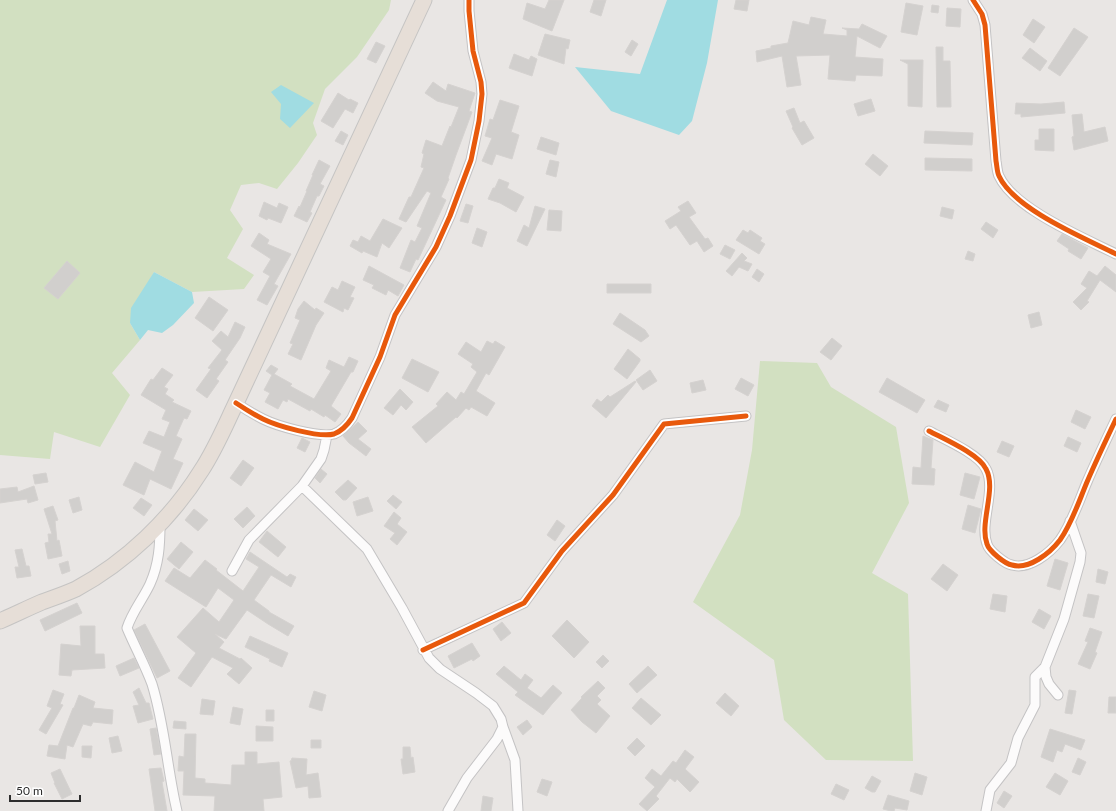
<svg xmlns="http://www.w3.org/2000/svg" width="1116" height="811" viewBox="0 0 1116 811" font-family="Lato,sans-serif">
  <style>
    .green { fill: #d2e0c1 }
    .water { fill: #a0dce2 }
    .building { fill: #d1cfcd; stroke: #d5d2d0 }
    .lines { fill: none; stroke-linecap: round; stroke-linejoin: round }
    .minor-casing { stroke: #c4c3c4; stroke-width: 11 }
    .trunk-casing { stroke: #c5c4c3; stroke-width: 17 }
    .minor { stroke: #fcfbfb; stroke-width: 9 }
    .trunk { stroke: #e6ded7; stroke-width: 15 }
    .cycleway-casing { stroke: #fff; stroke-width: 8 }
    .cycleway { stroke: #e8590c; stroke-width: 5 }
  </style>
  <rect width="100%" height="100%" fill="#e9e6e4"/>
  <path class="green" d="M0,0H391L389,10L357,57L325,89L313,123L317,135L298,163L277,189L259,183L241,185L230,210L243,229L227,258L254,275L244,289L192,292L154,272L130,323L140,340L112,373L130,395L100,447L54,432L50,459L0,455Z
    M760,361L817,363L831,387L896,427L909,503L872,573L908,594L913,761L826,760L784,720L774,660L693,602L740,515L752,450Z"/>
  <path class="water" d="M667,0H718L707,63L692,121L679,135L611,111L575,67L640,74Z
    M281,85L314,103L290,128L280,119L281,104L271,92Z
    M154,272L192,292L194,303L173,325L162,333L148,330L140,340L130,323L131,308Z"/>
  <path class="building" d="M549,0H564L552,31L523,19L527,3L545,9Z
    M594,0H606L601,16L590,12Z
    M736,0H749L747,11L734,9Z
    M906,3L923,6L917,35L901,32Z
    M932,5L939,6L938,13L931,12Z
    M947,8L961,9L960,27L946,26Z
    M811,17L826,20L823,34L847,36V30L842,28L859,29L862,24L887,36L880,48L857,36L855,57L883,59L882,76L856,75L855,81L828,79L830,55L796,56L801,85L787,87L782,56L757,62L756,51L771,48V46L788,43L793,21L809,25Z
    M1033,19L1045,27L1034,43L1023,35Z
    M1074,28L1088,37L1060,76L1048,68Z
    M545,34L570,40L568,49L566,48L564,64L538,55Z
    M632,40L638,44L631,56L625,52Z
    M376,42L385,46L376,63L367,59Z
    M936,47H943V61H950L951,107H937Z
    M1030,48L1047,61L1040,71L1022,58Z
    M514,54L529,60L531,56L537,59L532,76L509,68Z
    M900,60H923L922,107L908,106V64Z
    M433,82L446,91L448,84L475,93L469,111L472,112L456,155L448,178L449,179L441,197L446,200L418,260L416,259L410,272L400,268L411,240L415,242L422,228L417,226L431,193L427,191L406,222L399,219L409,197H411L424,168L421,167L424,154L422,153L426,140L442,146L450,126L451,127L459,107L437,101L425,93Z
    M338,93L349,100L350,99L358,103L353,113L345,109L333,128L321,121Z
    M871,99L875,111L858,116L854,104Z
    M500,100L519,106L511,132L519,135L512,159L496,154L492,165L482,161L492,138L485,136L490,119L493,120Z
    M1064,102L1065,113L1021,117V114H1015L1016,103L1041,104Z
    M794,108L800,123L804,121L814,138L802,145L792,128L793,127L786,111Z
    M1082,114L1084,132L1105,127L1108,141L1074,150L1072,137L1074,136L1072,115Z
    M1039,129H1054V151L1035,150V140H1039Z
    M341,131L348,135L343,145L335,141Z
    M925,131L973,133L972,145L924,143Z
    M541,137L559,143L556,155L537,149Z
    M873,154L888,166L880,176L865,164Z
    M925,158L972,159V171L925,170Z
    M319,160L330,166L320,184L324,186L319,196H317L310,212L312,213L307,222L294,216L299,206L300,207L307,191H306L313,175H312Z
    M550,160L559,162L556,177L546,174Z
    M499,179L509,183L507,188L524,197L516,212L500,203L488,199L493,188H495Z
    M688,201L696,213L689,217L705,239L708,238L713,246L704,252L697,241L690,245L676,225L670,229L665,221L681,211L678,207Z
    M264,202L277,208L279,203L288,207L281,223L268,218L267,220L259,216Z
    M466,204L473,206L468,223L460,221Z
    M535,206L545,209L527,246L517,241L524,225L529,228Z
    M942,207L954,210L952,219L940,216Z
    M549,210L562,211L561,231L547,230Z
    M383,219L402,228L389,248L382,243L377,257L363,251L362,253L350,246L353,240L358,242L361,236L370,241Z
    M986,222L998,230L993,238L981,229Z
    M477,228L487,232L482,247L472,243Z
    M743,230L748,233L750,230L762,238L760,241L765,244L759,254L736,240Z
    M259,233L269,240L267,244L291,254L274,284L278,286L267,305L257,300L270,276L263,272L271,259L251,246Z
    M1062,234L1088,248L1081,259L1068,251L1069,249L1057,241Z
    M725,245L735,250L730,259L720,254Z
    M968,251L975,254L973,261L965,259Z
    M742,253L747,258L744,261L752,264L748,271L739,267L732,276L726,271Z
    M67,261L80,273L58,299L44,288Z
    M369,266L404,285L398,296L388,290L386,295L372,288L374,285L363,280Z
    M1105,266L1116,275V292L1100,280L1087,301L1089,302L1081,310L1073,302L1087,288L1081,284L1089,271L1097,276Z
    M757,269L764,274L759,282L752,277Z
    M342,281L355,287L350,297L354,298L348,310L344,308L343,312L324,302L332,287L338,290Z
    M607,284H651V293H607Z
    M209,297L228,310L213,331L195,318Z
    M304,301L315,310L316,308L324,313L316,325L301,360L288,354L293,344L290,343L300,320L295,318L298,309Z
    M1039,312L1042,325L1031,328L1028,315Z
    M620,313L645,330L649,336L641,342L613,324Z
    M235,322L245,327L240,338L225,360L228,362L216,379L219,381L207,398L196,390L211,369L208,368L222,350L212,341L221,331L228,337Z
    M832,338L842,346L831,360L820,352Z
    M487,341L493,344L495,341L505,347L489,375L486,373L476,391L495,403L487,416L471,407L469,410L466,408L457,418L456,417L426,443L412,427L438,406L436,404L447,392L456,400L461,392L464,394L477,372L471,367L473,364L458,354L466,342L481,352Z
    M628,349L640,359V361L627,379L614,369Z
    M349,357L358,361L353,372H351L331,406L341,414L335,422L325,415L324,417L311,409L310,411L288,399L287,402L283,400L278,409L265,402L270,393L264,390L272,375L266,371L271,365L278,369L274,374L292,384L290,386L314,399L331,371L326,368L329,360L344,367Z
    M412,359L439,372L428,392L402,378Z
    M162,368L173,375L164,387L168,389L165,394L174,400L172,402L191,411L187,419L184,418L176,436L182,439L173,459L183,463L171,489L150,479L144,495L123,485L135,462L154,472L162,451L143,443L149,431L164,437L170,422L162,419L166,410L141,395L151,379L153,380Z
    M650,370L657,381L643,390L636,380Z
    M741,378L754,385L748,396L735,389Z
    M887,378L925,400L917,413L879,392Z
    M703,380L706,390L692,393L690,383Z
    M635,381L636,382L606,418L592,406L597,399L601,402L608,395L610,397Z
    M400,389L413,402L406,410L401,405L393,415L384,408Z
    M938,400L949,405L946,412L934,407Z
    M1076,410L1091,417L1085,429L1071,422Z
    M358,422L367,431L358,439L371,449L366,456L349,443L343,436Z
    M923,436L933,440L931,468L935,469L934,485L912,484L913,467L921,468Z
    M1068,437L1081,443L1077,452L1064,446Z
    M302,438L310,442L305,452L297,448Z
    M1002,441L1014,446L1009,457L997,452Z
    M243,460L254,468L241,486L230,478Z
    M321,469L327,474L320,483L315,478Z
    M46,473L48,482L35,484L33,475Z
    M965,473L980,477L974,499L960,495Z
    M348,480L357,488L346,500H343L335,492Z
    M34,486L38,500L28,503L27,499L0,503V489L17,487L18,492Z
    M393,495L402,502L396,509L387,501Z
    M79,497L82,510L73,513L69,500Z
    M368,497L373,511L357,516L353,502Z
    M141,498L152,505L144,516L133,508Z
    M968,505L981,509L975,533L962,529Z
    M53,506L58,520L55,521L57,541L59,540L62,556L48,559L45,543L49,542L48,534H52L44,509Z
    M247,507L255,516L243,528L234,519Z
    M194,509L208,520L198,531L185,520Z
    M394,512L401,518L397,524L407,532L397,545L390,539L395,533L384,526Z
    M557,520L565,526L555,541L547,535Z
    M267,531L286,547L278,557L259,542Z
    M181,542L193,552L179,569L167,559Z
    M22,549L26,566H29L31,576L17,578L15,567H19L15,550Z
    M250,552L287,577L290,574L296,577L291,587L271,575L254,600L269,611V612L294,626L288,636L268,624L247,610L226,639L215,634L224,642L219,648L240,659L241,658L252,668L239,684L227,674L233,668L212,657L191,687L178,678L196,653L177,637L203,608L219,622L234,600L218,588L206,607L165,581L174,568L190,578L205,560L217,569L216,570L243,591L259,567L246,559Z
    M1055,559L1068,563L1060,590L1047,586Z
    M68,561L70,571L62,574L59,564Z
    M943,564L958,575L947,591L931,579Z
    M1098,569L1108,572L1105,584L1096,582Z
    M993,594L1007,596L1005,612L990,609Z
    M1088,594L1099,596L1094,618L1083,616Z
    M77,603L82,613L45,631L40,620Z
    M1039,609L1051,616L1044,629L1032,622Z
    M567,620L589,642L574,658L552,636Z
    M502,622L511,633L501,641L493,629Z
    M145,624L170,671L157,678L134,630Z
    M80,626H95V654H104L105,668L72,670L71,676L59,675L61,644L81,646Z
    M1090,628L1102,632L1095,652L1097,653L1090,669L1078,664L1088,642L1085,641Z
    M250,636L288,653L282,667L269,661L270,659L245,647Z
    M472,643L480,656L473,661L472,659L454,668L448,656Z
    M603,655L609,661L602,668L596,662Z
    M134,658L139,668L120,676L116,666Z
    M504,666L521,680L525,674L533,680L527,688L541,698L553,685L562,693L552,704L543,715L515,695L518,692L496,674Z
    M648,666L657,675L637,693L629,684Z
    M598,681L605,688L597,696L601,700L597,704L610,716L596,733L582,722L571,710L582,698L581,697Z
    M139,688L146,703H149L153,719L138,723L133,706L139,705L133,692Z
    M53,690L64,694L60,704L63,705L46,734L39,730L52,708L47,706Z
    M1069,690L1076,691L1072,714L1065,713Z
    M314,691L326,695L322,711L309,707Z
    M725,693L739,706L731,716L716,703Z
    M79,695L95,702L93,708L113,710L112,724L93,722L91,726L83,724L73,747L67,745L65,759L47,756L49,745L58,746L73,708H74Z
    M1109,697H1116V713H1108Z
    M641,698L661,715L651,725L632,708Z
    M202,699L215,701L213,715L200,714Z
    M233,707L243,709L240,725L230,723Z
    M266,710H274V721H266Z
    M527,720L532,727L523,735L517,727Z
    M174,721L186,722V729L173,728Z
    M256,726L273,727V741H256Z
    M156,728L161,754L154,755L150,729Z
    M1050,729L1085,740L1081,750L1065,744L1062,752L1057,750L1053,762L1041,757Z
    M185,734H196L195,778L205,779V783L231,785L232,765H245V752H257V764L279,762L282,797L263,799L264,811H214L215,796L183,795L184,771H178L179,756L184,757Z
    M118,736L122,751L112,753L109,738Z
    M637,738L645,746L635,756L627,748Z
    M311,740H321V748H311Z
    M82,746H92L91,758L82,757Z
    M403,747H410L411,758L413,757L415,772L403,774L401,759H403Z
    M685,750L694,757L685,769L699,782L690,792L677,779L675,782L670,778L656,796L659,799L647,811L639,804L655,787L645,778L652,769L661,776L673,761L676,763Z
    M292,758L307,759L306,775L318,773L321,797L309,798L308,786L296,788L290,761H291Z
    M1078,758L1086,762L1080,775L1072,772Z
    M161,768L164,781L162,782L167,811H155L149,769Z
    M60,769L72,794L62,799L54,783H55L51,773Z
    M915,773L927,777L922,795L910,791Z
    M1055,773L1068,781L1060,795L1046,787Z
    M872,776L881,781L875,792H872L865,788Z
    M542,779L552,782L547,796L537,792Z
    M836,784L849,790L844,800L831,794Z
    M1004,791L1012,796L1004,808L997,803Z
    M888,795L909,801L907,810L895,808L894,811H891L883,809Z
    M483,796L493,798L491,811H481Z"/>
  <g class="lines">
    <g class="minor-casing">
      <path id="minor" d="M973,0L982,14L985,25L996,161C997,166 997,172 999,176C1014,209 1084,238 1116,254
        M236,403C245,409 253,414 263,419C277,426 319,438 334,434C342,431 348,424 352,418L380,357L395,315L436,247L450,216L471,160L479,121L482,94L481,82L473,51L469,11V0
        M929,431C944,439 979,454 986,469C997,489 979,523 987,544C989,551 1005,564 1012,565C1029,570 1050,553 1060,540C1072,523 1079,501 1087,482C1096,461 1106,440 1116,419
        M302,486L367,549L402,608L429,658L440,669L476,693L493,706L501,719L503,727L497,739L467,778L448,811
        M160,524C160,545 159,564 150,584C143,599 132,612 127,628C135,647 145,665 152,684C165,726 167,769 177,811
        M232,571L249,540L302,486L321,459L324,450L327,435
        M423,650L524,603L562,551L613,495L664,424L746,416
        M1058,695L1049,684L1046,677L1045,667L1064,619L1080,562L1081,553L1070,521
        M503,727L515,760L518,811
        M986,811L990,790L1011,763L1018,738L1035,705V677L1045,667"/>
    </g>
    <g class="trunk-casing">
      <path id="trunk" d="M0,621C14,615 28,608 42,602C53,598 65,594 76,589C126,562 171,519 201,471C215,450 225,426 236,403L424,0"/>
    </g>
    <use href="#minor" class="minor"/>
    <use href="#trunk" class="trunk"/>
    <g class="cycleway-casing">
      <path id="cycleway" d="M973,0L982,14L985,25L996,161C997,166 997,172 999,176C1014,209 1084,238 1116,254
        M236,403C245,409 253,414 263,419C277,426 319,438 334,434C342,431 348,424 352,418L380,357L395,315L436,247L450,216L471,160L479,121L482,94L481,82L473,51L469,11V0
        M929,431C944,439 979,454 986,469C997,489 979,523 987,544C989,551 1005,564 1012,565C1029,570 1050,553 1060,540C1072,523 1079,501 1087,482C1096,461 1106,440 1116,419
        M423,650L524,603L562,551L613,495L664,424L746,416"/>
    </g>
    <use href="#cycleway" class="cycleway"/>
  </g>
  <path d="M10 795v6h70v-6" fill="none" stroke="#2d2d2d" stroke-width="2"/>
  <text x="16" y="795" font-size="12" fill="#2d2d2d" stroke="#ffffff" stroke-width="3" paint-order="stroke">50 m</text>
</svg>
